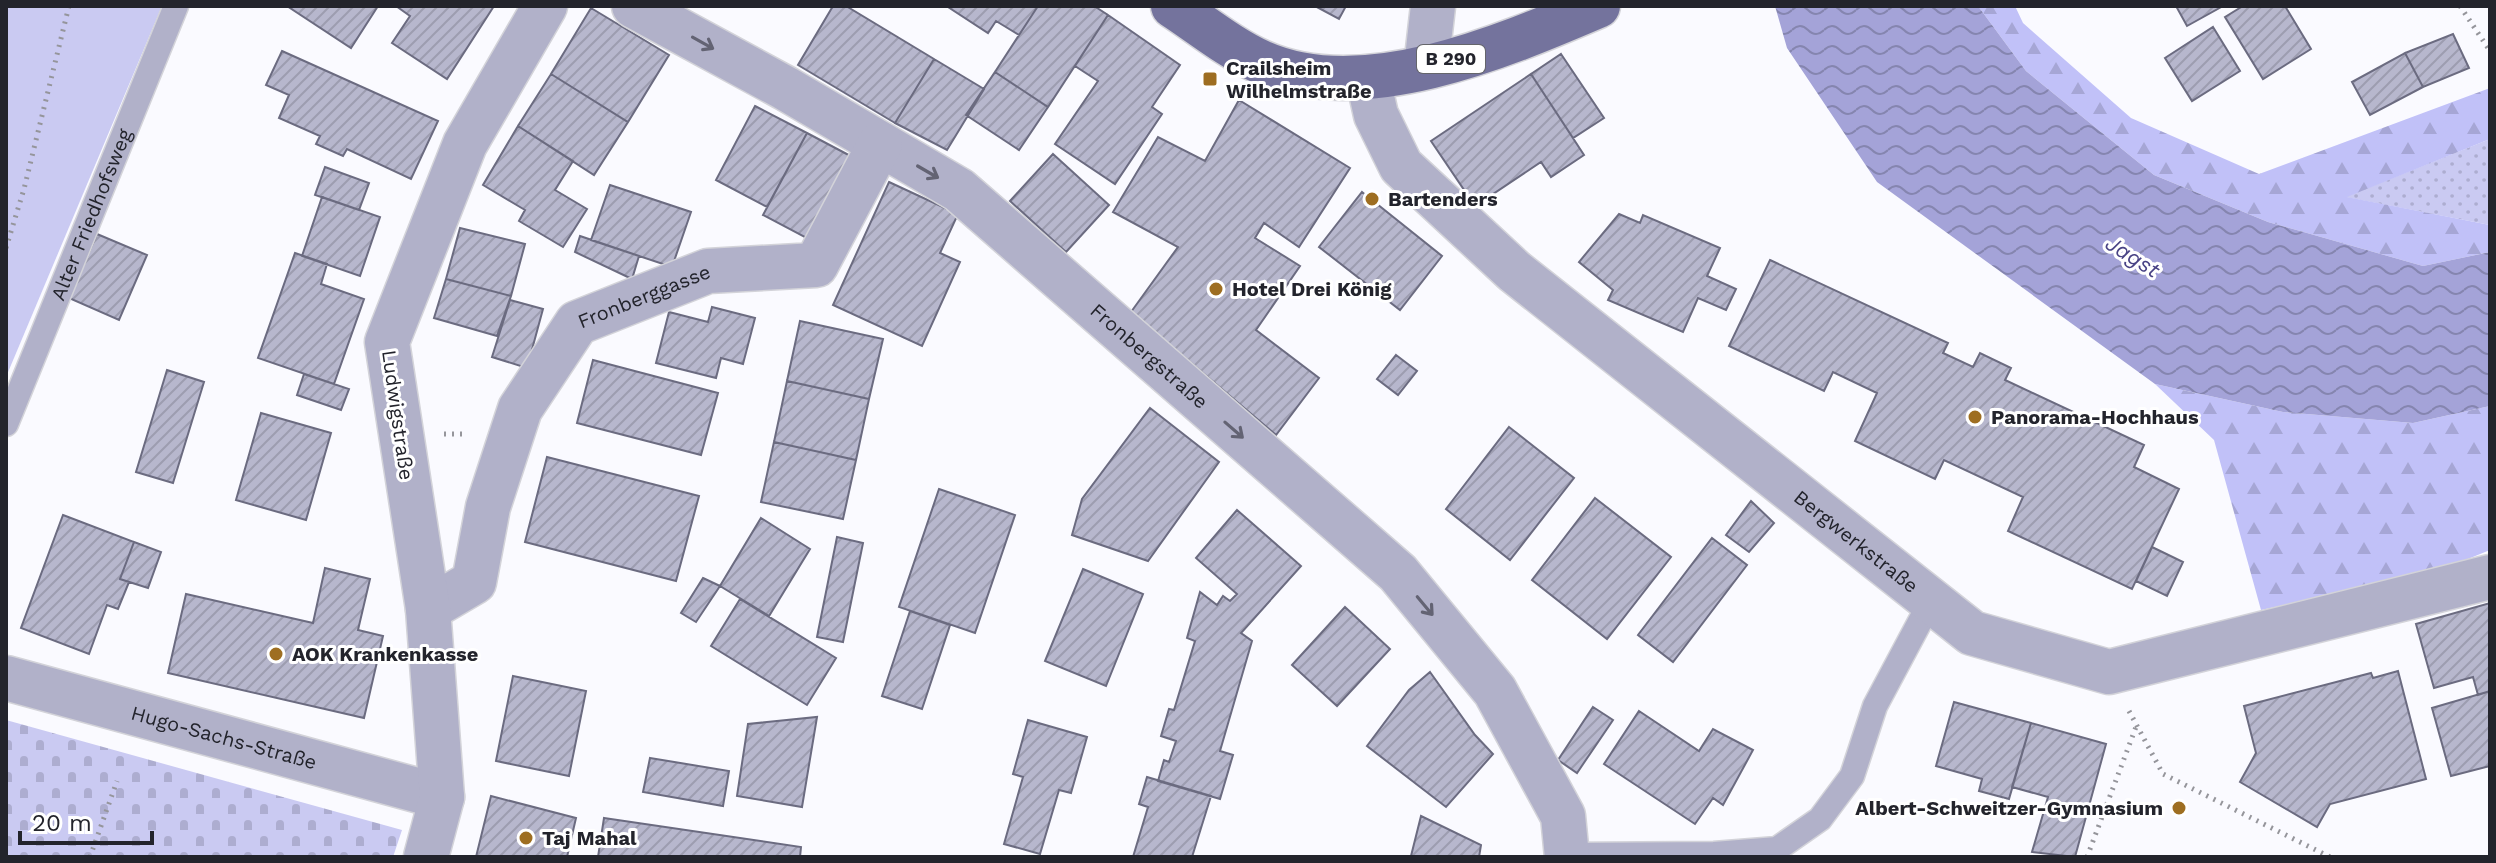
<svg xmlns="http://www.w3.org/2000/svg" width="2496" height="863" viewBox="0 0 2496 863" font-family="'Work Sans',sans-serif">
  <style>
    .grass { fill: url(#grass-dots) }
    .forest { fill: url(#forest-firs) }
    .cemetery { fill: url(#cemetery-stones) }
    .green { fill: #cacaf2 }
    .water { fill: url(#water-waves) }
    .building { fill: url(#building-hatch); stroke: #6b6b80; stroke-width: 2 }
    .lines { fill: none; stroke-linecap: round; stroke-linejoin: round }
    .lane-casing { stroke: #d3d3d9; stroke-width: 27 }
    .street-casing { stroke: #d3d3d9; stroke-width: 47 }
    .primary-casing { stroke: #d3d3d9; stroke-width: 47 }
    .path { stroke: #95959b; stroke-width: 5; stroke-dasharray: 2 6; stroke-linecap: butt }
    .lane { stroke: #b1b1c9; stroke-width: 24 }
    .street { stroke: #b1b1c9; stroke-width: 44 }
    .primary { stroke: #74739d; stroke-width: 44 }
    .oneway { stroke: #636373 }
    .poi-dot { fill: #9e6e21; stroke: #fff; stroke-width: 3 }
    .labels { text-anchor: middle; stroke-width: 6; stroke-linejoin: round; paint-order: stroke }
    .shield { fill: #fff; stroke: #65666b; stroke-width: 2 }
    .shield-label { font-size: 18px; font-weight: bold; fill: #23242c }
    .poi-label { font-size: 20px; font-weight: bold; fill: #23242c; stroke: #fff; text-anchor: start }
    .street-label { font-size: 20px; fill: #23242c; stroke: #fff }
    .water-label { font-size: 22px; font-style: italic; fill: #494385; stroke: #fff }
  </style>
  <defs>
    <pattern id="grass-dots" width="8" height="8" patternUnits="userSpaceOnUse" patternTransform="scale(2)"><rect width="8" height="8" fill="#cacaf2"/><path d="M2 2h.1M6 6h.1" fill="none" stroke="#adadd0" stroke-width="1.8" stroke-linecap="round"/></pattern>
    <pattern id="forest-firs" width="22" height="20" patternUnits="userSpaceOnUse" patternTransform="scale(2)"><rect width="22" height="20" fill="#c1c1f8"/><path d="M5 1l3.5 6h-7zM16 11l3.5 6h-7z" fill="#a6a6d5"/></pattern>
    <pattern id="cemetery-stones" width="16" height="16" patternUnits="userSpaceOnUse" patternTransform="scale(2)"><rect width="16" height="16" fill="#cacaf2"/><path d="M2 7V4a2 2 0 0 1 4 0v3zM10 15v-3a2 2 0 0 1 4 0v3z" fill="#adadd0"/></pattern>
    <pattern id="water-waves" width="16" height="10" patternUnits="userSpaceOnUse" patternTransform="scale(2)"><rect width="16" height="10" fill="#a4a3d8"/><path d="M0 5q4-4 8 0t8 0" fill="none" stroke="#8585af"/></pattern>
    <pattern id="building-hatch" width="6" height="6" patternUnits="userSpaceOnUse" patternTransform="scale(2)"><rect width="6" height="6" fill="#b7b7cd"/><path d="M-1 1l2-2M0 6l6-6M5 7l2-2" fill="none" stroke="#9d9db0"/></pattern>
  </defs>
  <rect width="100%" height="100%" fill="#fafaff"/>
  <path class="grass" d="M2490,139V225L2345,197Z"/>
  <path class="forest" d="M1978,6H2015L2023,23L2131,118L2259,174L2490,88V139L2347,197L2490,225V252L2423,266L2268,222L2154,175L2026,71Z
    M2155,384L2283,412L2413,423L2490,406V550L2431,574L2261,610L2214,440Z"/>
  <path class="cemetery" d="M6,720L402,830L393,857H6Z"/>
  <path class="green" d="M6,6H162L6,377Z"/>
  <path class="water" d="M1775,6H1978L2026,71L2154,175L2268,222L2423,266L2490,252V406L2413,423L2283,412L2155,384L1877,182L1787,48Z"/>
  <path class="building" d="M287,6H378L351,48Z
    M396,6H494L447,79L392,43L410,16Z
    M833,6H846L934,59L895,123L798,65Z
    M1038,6H1094L1108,15L1048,107L995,72Z
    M1038,6L1019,35L996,21L988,33L948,7Z
    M1315,6H1346L1339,19Z
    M2176,6H2223L2187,26Z
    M2243,6H2285L2311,49L2263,79L2225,17Z
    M591,8L669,55L628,122L551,74Z
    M1108,15L1180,65L1152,107L1162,114L1115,184L1055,144L1098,81L1075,66Z
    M2213,27L2240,71L2192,101L2165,58Z
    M2453,34L2469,68L2423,87L2405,53Z
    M282,51L438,121L411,179L347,149L343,156L316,144L320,136L279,118L289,95L266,85Z
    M2405,53L2423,87L2370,115L2352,82Z
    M1561,54L1604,118L1573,138L1531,74Z
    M934,59L984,89L947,150L895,123Z
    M995,72L1048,107L1019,150L966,115Z
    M551,74L628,122L594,175L518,126Z
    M1531,74L1584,155L1551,177L1541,162L1475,206L1431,141Z
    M1239,100L1350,168L1299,247L1264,223L1255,238L1300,266L1256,330L1319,378L1276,435L1131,312L1178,247L1113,212L1158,137L1205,161Z
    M755,106L807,133L767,207L716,180Z
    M518,126L573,161L555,190L587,209L563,247L519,221L525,210L483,185Z
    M807,133L860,161L816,243L763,215Z
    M1053,154L1109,205L1066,252L1010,201Z
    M325,167L369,183L359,210L315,195Z
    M889,182L958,214L940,253L960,262L922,346L833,305Z
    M610,185L691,212L672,267L591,240Z
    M1362,192L1442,256L1400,310L1319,247Z
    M322,197L380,217L360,276L302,256Z
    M1619,214L1640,223L1643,215L1720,248L1707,276L1736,289L1726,310L1698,298L1683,332L1608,300L1613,290L1579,262Z
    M460,228L525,244L511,296L446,279Z
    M97,234L147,255L119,320L69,298Z
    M580,236L639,256L632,279L575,252Z
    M295,253L327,264L321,284L364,299L334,384L258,358Z
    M1770,260L1948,343L1943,353L1973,367L1980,353L2011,368L2005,380L2144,445L2134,467L2179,489L2132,589L2008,531L2023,497L1944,460L1935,479L1855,441L1877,393L1833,372L1824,391L1729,346Z
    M446,279L511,296L497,336L434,318Z
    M510,300L543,309L527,368L492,357Z
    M712,307L755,318L743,364L721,358L716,378L656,363L669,312L708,322Z
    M800,321L883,339L869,399L787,381Z
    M1396,355L1417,371L1398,395L1377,379Z
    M593,360L718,393L701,455L577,423Z
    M167,370L204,382L173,483L136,472Z
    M304,374L349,389L341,410L297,395Z
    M787,381L869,399L856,460L774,442Z
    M1150,408L1219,462L1148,561L1072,535L1082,499Z
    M261,413L331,433L306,520L236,500Z
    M1509,427L1574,478L1510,560L1446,509Z
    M774,442L856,460L843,519L761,502Z
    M547,457L699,496L676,581L525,542Z
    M939,489L1015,515L975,633L899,607Z
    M1595,498L1671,557L1607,639L1532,580Z
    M1751,501L1774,523L1749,552L1726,535Z
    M1237,510L1301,566L1241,633L1252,641L1220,751L1233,755L1220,799L1158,781L1164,760L1169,762L1176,741L1161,736L1169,709L1174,710L1195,641L1187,638L1200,592L1217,605L1223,596L1230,601L1237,594L1196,558Z
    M63,515L134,542L120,579L129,582L118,609L107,605L89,654L21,628Z
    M761,518L810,549L769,616L720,586Z
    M837,537L863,543L843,642L817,637Z
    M1712,538L1747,565L1673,662L1638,635Z
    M134,542L161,552L148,588L120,579Z
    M2152,547L2183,562L2167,596L2136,581Z
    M325,568L370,579L358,630L383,636L364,718L168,673L186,594L313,623Z
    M1083,569L1143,594L1106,686L1045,661Z
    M703,578L720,586L696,622L681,613Z
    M740,599L836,658L807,705L711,646Z
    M2490,603V691L2478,695L2473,677L2434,688L2416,624Z
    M1345,607L1390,649L1337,706L1292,665Z
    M910,611L950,625L922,709L882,696Z
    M2398,671L2426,779L2330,804L2317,827L2240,782L2256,753L2244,706L2371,673L2373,678Z
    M1430,672L1475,735L1493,754L1446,807L1367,746L1409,690Z
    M513,676L586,691L569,776L496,761Z
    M2490,691V766L2451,776L2432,708Z
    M1954,702L2031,723L2009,799L1979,791L1982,779L1936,766Z
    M1593,707L1613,720L1577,773L1558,760Z
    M1639,711L1699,751L1713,729L1753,750L1723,805L1713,798L1695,824L1604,764Z
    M817,717L802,807L737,796L748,724Z
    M1028,720L1087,737L1071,793L1059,790L1040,854L1004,844L1023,777L1013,774Z
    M2031,723L2106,744L2075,857L2032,852L2048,797L2012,787Z
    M650,758L729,771L723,806L643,792Z
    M1147,777L1211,796L1192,857H1133L1148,807L1139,804Z
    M491,796L576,818L567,857H476Z
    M1421,816L1481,845L1479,857L1411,856Z
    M604,818L801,847L800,857H598Z"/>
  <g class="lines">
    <g class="lane-casing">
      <g id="lane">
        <path id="s1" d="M6,424L176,6"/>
        <path d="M1567,855L1714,854L1777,849L1820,819L1852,776L1875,706L1931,601"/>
      </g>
    </g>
    <g class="street-casing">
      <g id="street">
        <path id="s2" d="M634,6L785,88L959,190L1398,573L1495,691L1563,816L1567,857"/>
        <path d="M1426,67L1433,6"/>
        <path id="s3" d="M1368,79L1376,115L1401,166L1514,271L1972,633L2109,672L2490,577"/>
        <path id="s4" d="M428,609L474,582L488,507L520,409L577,323L708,271L816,265L880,144"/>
        <path id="s5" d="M6,678L442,797"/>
        <path d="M426,857L442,797L428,609L387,342L465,144L545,6"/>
      </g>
    </g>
    <g class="primary-casing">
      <path id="primary" d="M1173,6C1202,25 1230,48 1261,62C1362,107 1502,47 1598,6"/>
    </g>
    <path class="path" d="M2460,6L2490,51
      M6,248L24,189L69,6
      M444,434H466
      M2129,711L2163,774L2330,857
      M90,857L117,781
      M2087,857L2136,727"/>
    <use href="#lane" class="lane"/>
    <use href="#street" class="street"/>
    <use href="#primary" class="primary"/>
  </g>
  <defs><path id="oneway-shaft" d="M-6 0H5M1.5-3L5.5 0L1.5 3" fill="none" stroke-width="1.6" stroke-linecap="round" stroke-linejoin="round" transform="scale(2)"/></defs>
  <g class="oneway">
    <use href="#oneway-shaft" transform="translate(703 43) rotate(29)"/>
    <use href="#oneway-shaft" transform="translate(928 172) rotate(30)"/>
    <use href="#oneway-shaft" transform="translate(1234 430) rotate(41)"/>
    <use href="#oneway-shaft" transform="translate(1425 606) rotate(50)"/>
  </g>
  <g class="poi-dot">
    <rect x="1202" y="71" width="16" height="16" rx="4"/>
    <circle cx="1372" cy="199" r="8"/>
    <circle cx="1216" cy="289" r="8"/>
    <circle cx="1975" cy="417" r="8"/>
    <circle cx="276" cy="654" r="8"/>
    <circle cx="2179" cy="808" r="8"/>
    <circle cx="526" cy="838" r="8"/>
  </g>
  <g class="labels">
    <rect class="shield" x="1417" y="45" width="68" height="28" rx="6"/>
    <g class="shield-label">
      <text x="1451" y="65">B 290</text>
    </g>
    <g class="poi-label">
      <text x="1226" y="75">Crailsheim<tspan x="1226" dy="23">Wilhelmstraße</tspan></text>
      <text x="1388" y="206">Bartenders</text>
      <text x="1232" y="296">Hotel Drei König</text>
      <text x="1991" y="424">Panorama-Hochhaus</text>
      <text x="292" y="661">AOK Krankenkasse</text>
      <text x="2163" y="815" text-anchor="end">Albert-Schweitzer-Gymnasium</text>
      <text x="542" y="845">Taj Mahal</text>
    </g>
    <g class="street-label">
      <text dy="7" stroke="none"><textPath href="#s1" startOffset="226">Alter Friedhofsweg</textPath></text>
      <text dy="7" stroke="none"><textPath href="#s4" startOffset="408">Fronberggasse</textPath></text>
      <text dy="7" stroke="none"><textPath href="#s2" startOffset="626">Fronbergstraße</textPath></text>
      <text transform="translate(398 415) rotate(82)" y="7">Ludwigstraße</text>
      <text dy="7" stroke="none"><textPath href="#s3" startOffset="684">Bergwerkstraße</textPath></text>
      <text dy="7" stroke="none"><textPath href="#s5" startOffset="226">Hugo-Sachs-Straße</textPath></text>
    </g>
    <g class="water-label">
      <text transform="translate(2133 256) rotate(32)" y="8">Jagst</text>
    </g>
  </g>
  <rect width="2496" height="863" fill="none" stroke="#23242c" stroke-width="16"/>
  <path d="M20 831v12h132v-12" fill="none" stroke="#23242c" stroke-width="4"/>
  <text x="32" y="831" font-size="24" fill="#23242c" stroke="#ffffff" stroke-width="6" paint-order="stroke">20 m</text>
</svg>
